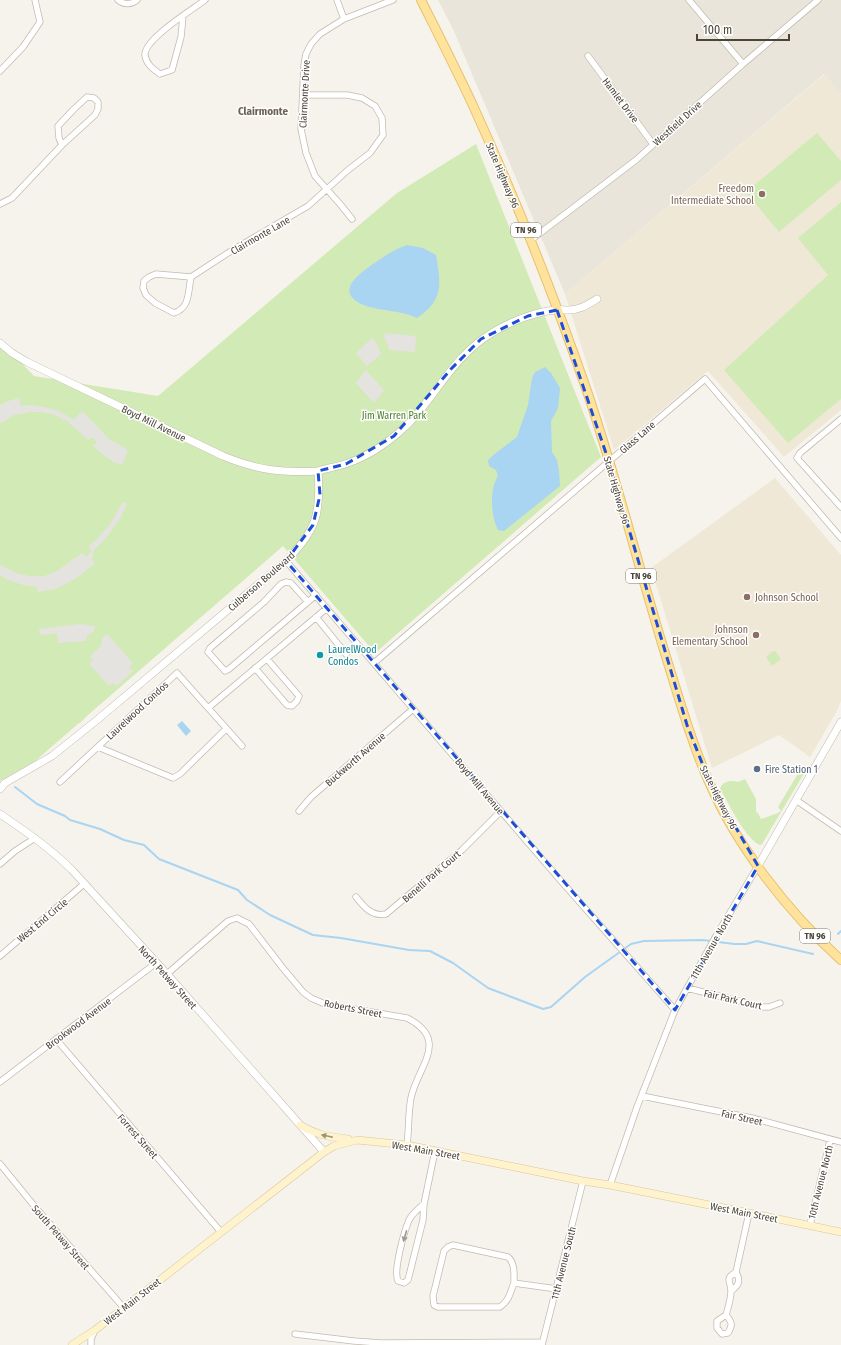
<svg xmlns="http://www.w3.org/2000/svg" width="841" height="1345" viewBox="0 0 841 1345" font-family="'Fira Sans Condensed',sans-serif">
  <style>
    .residential { fill: #eae5da }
    .education { fill: #efe8d6 }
    .green { fill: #d2eab5 }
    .parking { fill: #e5e3e0 }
    .water { fill: #a9d4f2 }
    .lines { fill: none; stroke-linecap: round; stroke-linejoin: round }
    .stream { stroke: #a9d4f2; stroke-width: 2 }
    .minor-casing { stroke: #c2bbae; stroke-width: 7 }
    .tertiary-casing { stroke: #c2bbae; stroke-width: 8 }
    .secondary-casing { stroke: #d6c79b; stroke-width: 8 }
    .primary-casing { stroke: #e6c16a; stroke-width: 10 }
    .minor { stroke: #fff; stroke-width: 5.5 }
    .tertiary { stroke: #fff; stroke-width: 7 }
    .secondary { stroke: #fff3cd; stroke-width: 7 }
    .primary { stroke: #ffe39c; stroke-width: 8 }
    .oneway { fill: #9c937c }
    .oneway2 { fill: #9c9892 }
    .marked { fill: none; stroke: #1d4ed8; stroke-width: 3; stroke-dasharray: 8 5; stroke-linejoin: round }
    .education-dot { fill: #8d6e63; stroke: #fff; stroke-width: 1.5 }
    .culture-dot { fill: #0f9aa8; stroke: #fff; stroke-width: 1.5 }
    .service-dot { fill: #5c6f8a; stroke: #fff; stroke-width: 1.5 }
    .labels { text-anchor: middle; stroke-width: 3; stroke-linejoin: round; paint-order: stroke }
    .shield { fill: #fff; stroke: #817c74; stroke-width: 1 }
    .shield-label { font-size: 9px; font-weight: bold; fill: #4b4439 }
    .street-label { font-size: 10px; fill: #4b4439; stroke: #fff }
    .education-label { font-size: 10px; fill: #785e54; stroke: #fff; text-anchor: end }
    .park-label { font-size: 10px; fill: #4a7f2a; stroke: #fff }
    .culture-label { font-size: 10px; fill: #0d838f; stroke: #fff; text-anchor: start }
    .service-label { font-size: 10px; fill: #4e5e75; stroke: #fff; text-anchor: start }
    .neighbourhood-label { font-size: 11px; font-weight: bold; fill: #6e6250; stroke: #fff }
  </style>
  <rect width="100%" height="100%" fill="#f6f3ec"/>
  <path class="residential" d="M438,0H841V94L824,74L565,294L453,29Z"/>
  <path class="education" d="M825,74L841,94V410L784,457L708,371L614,450L565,294Z
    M775,478L841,555V701L838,709L810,757L779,735L712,768L651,568Z"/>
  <path class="green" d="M817,133L841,161V180L779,232L746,192Z
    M476,144L601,457L375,653L283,546L88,715L80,723H79L34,762L0,781V341L34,376L158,396L397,193Z
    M841,202V399L788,443L724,370L828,275L798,238Z
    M773,651H775L781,659L772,666L766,657Z
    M802,767L806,770L762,844L760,845C745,838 729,804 720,789C722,781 732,780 738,782L745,779L756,799V812L758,813L761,819L778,813L781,811L778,807Z"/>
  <path class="parking" d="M385,333L416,336L415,352L389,350L388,345L384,338Z
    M372,338L376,342L381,354L367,366L356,353Z
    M366,370L384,390L374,403L356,383Z
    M19,398L21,406L33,405L44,407L59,411L74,420L82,411L109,439L128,450L124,461L121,465L110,460L93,446L97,442L92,437L88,440L67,421L52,414L42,412H30L14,415L0,424V405L8,401Z
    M123,502L127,504L121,517L106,538L94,550L92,560L95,563L81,575L69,582L56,589L37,592V587L23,585L6,579L0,575V565L19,574L30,576H44L57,571L82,553L86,557L92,551L88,547L96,540L110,524Z
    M80,624L95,626L94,631L87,636L86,641L58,643L57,633L40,635L39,629Z
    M107,634L133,663L129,667L133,671L117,686L113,683L109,686L89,664L93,660L90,656L101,646L102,638Z"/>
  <path class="water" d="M407,245L423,248L436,255C441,284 444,300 417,318C399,309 379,312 361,304C335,291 359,274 373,264C384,257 394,249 407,245Z
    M545,367L551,373L560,388L558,408L551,421L552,452L557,460L559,471L560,486L504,531L498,530C491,516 489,490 498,476L496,470L489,466L488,460L496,453L517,437L528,405L532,378L535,372Z
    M182,721L191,731L186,736L177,725Z"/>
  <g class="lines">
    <path class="stream" d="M15,787L37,804L65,816L70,820L100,829L124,840L144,845L159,859L238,890L247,900L270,915L313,935L341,938L409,950L430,951L453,963L488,988L543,1009L551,1007L585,977L631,944L644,941L703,940L734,944H746L757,941L813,954
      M838,934L841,931"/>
    <g class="minor-casing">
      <path id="minor" d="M118,0C124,5 131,5 137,0
        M337,0L344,19
        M689,0L743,64
        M183,16L181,37L172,70L160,74C153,69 146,64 145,55C144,39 192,10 205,0
        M588,56L653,144
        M0,71L23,47L40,22L35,0
        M0,204L12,198L62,145L95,115L98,109V102L94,98L87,97L74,109L58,126L59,138L62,145
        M352,219L340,204L315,176L306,153L301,129L304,65L306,54L311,44L320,34L344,19L393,0
        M531,240L636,160L743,64L818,0
        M191,277C188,292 190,308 174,313L155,303L146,295L143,288L144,281L149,277L156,274L191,277L231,251L308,206L348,170L370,153L383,135L382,118L375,106L362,98L347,95H303
        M841,419L800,453L797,458L841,507
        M286,561L561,881L675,1010
        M308,602L291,583L286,582L281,584L264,602L210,648L208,652L225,671L229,669C258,644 287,620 316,595
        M316,617L346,654
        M374,663L705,379L841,538
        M255,668L287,705L292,706L297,701L299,696L267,659
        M208,708L327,608
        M98,747L173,778L180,774L226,729
        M60,782L177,673L242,746
        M796,800L841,831
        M299,811L311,797L413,709
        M0,864L15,851L35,838
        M356,897C364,907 372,917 386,914L462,850L501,811
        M0,956L84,884
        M167,974L228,921L237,918L249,924L282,967L303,992L311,998L325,1004L407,1018C451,1040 417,1067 411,1098C408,1114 409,1130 407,1145
        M687,988L762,1007H769L780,1003
        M56,1039L221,1232
        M0,1082L156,963
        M642,1096L752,1118L841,1142
        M0,1164L36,1208L124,1308
        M610,1185L637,1107L675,1010L716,936L758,866
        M424,1204C419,1208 412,1214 409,1220C404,1232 393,1271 398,1281L404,1283L408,1280L423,1220L424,1204L435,1151
        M810,1225L830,1140
        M514,1283C514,1274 515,1263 508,1257L453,1245L448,1247L444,1251L433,1296L434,1305L438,1307H500C509,1301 510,1293 514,1283L557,1289
        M731,1291C739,1285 741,1281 736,1272
        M726,1315C732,1322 733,1325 728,1333L722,1334L717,1328V1321L726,1315C728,1308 731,1299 731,1291C731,1281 724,1279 736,1272L749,1213
        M295,1334L354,1341L381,1343L542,1342
        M91,1345V1339L95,1330
        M542,1345L583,1181"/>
    </g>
    <g class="tertiary-casing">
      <path id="tertiary" d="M0,343L12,353L27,362L223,456C257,470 281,473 318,471
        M0,789L5,783L52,756L97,720L286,561C317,530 321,513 318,471C327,468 336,467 345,464C367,457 389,442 406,426C436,396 454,355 492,333C509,322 537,311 557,310C560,309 563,310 566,310C578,311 587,305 597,299
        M0,814C25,831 50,848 72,870L167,974L324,1152
        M758,866L841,722"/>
    </g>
    <g class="secondary-casing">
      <path id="secondary" d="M300,1125C317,1135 329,1137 348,1139
        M72,1345L95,1330L124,1308L324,1152L334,1146L357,1140L407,1145L583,1181L610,1185L749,1213L841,1232"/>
    </g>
    <g class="primary-casing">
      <path id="primary" d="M421,0C439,36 458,73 475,110C517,202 554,296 587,391C619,485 642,582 672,676C683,712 694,748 709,782C737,847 789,913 841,960"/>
    </g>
    <use href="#minor" class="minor"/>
    <use href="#tertiary" class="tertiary"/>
    <use href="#secondary" class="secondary"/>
    <use href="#primary" class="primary"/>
  </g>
  <defs><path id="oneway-solid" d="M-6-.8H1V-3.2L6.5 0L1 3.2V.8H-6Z"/></defs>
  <use class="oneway" href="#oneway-solid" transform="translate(327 1136) rotate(-168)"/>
  <use class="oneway2" href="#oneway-solid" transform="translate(405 1236) rotate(106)"/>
  <path class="marked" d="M557,310L609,462L687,725L710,783L758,866L675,1010L286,561L313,525L320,495L318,471L346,464L394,436L451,369L481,339L528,316Z"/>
  <g class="education-dot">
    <circle cx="762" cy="194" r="4"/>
    <circle cx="747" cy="597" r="4"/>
    <circle cx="756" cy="635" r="4"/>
  </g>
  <circle class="culture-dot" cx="320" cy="655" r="4"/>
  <circle class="service-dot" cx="757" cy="769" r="4"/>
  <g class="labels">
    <g class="shield">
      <rect x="511" y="223" width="30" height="14" rx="3"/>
      <rect x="626" y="569" width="30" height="14" rx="3"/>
      <rect x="800" y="929" width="30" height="14" rx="3"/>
    </g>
    <g class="shield-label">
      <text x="526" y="233">TN 96</text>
      <text x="641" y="579">TN 96</text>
      <text x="815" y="939">TN 96</text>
    </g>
    <g class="street-label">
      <text transform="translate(304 94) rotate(-87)" y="4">Clairmonte Drive</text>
      <text transform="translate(621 100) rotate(53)" y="4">Hamlet Drive</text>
      <text transform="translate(677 123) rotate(-42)" y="4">Westfield Drive</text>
      <text transform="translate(503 175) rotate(67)" y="4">State Highway 96</text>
      <text transform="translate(260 235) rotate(-30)" y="4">Clairmonte Lane</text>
      <text transform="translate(154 423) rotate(26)" y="4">Boyd Mill Avenue</text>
      <text transform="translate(637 437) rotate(-41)" y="4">Glass Lane</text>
      <text transform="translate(617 490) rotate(74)" y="4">State Highway 96</text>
      <text transform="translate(261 581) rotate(-41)" y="4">Culberson Boulevard</text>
      <text transform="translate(137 710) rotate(-43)" y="4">Laurelwood Condos</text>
      <text transform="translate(355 759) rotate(-41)" y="4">Buckworth Avenue</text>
      <text transform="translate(480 786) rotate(50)" y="4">Boyd Mill Avenue</text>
      <text transform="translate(719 797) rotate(63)" y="4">State Highway 96</text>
      <text transform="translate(431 876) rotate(-41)" y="4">Benelli Park Court</text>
      <text transform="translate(42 920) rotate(-40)" y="4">West End Circle</text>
      <text transform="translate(711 946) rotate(-60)" y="4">11th Avenue North</text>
      <text transform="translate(168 977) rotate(48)" y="4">North Petway Street</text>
      <text transform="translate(733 999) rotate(13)" y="4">Fair Park Court</text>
      <text transform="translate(353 1008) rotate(11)" y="4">Roberts Street</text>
      <text transform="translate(78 1023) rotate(-37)" y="4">Brookwood Avenue</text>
      <text transform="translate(742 1117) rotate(13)" y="4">Fair Street</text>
      <text transform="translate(138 1136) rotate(49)" y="4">Forrest Street</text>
      <text transform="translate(426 1150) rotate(10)" y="4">West Main Street</text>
      <text transform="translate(820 1182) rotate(-76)" y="4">10th Avenue North</text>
      <text transform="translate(744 1212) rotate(11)" y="4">West Main Street</text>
      <text transform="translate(61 1237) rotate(49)" y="4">South Petway Street</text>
      <text transform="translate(563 1263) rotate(-76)" y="4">11th Avenue South</text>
      <text transform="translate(132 1301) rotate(-38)" y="4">West Main Street</text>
    </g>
    <g class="education-label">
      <text x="754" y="192">Freedom<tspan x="754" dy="12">Intermediate School</tspan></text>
      <text x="755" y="601" text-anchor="start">Johnson School</text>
      <text x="748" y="633">Johnson<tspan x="748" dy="12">Elementary School</tspan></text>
    </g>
    <g class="park-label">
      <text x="394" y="419">Jim Warren Park</text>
    </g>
    <g class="culture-label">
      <text x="328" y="653">LaurelWood<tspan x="328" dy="12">Condos</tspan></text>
    </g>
    <g class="service-label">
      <text x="765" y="773">Fire Station 1</text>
    </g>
    <g class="neighbourhood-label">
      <text x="263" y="115">Clairmonte</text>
    </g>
  </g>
  <path d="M697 34v6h92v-6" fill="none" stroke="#4b4439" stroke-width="2"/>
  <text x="703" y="34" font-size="12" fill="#4b4439" stroke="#ffffff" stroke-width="3" paint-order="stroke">100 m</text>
</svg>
